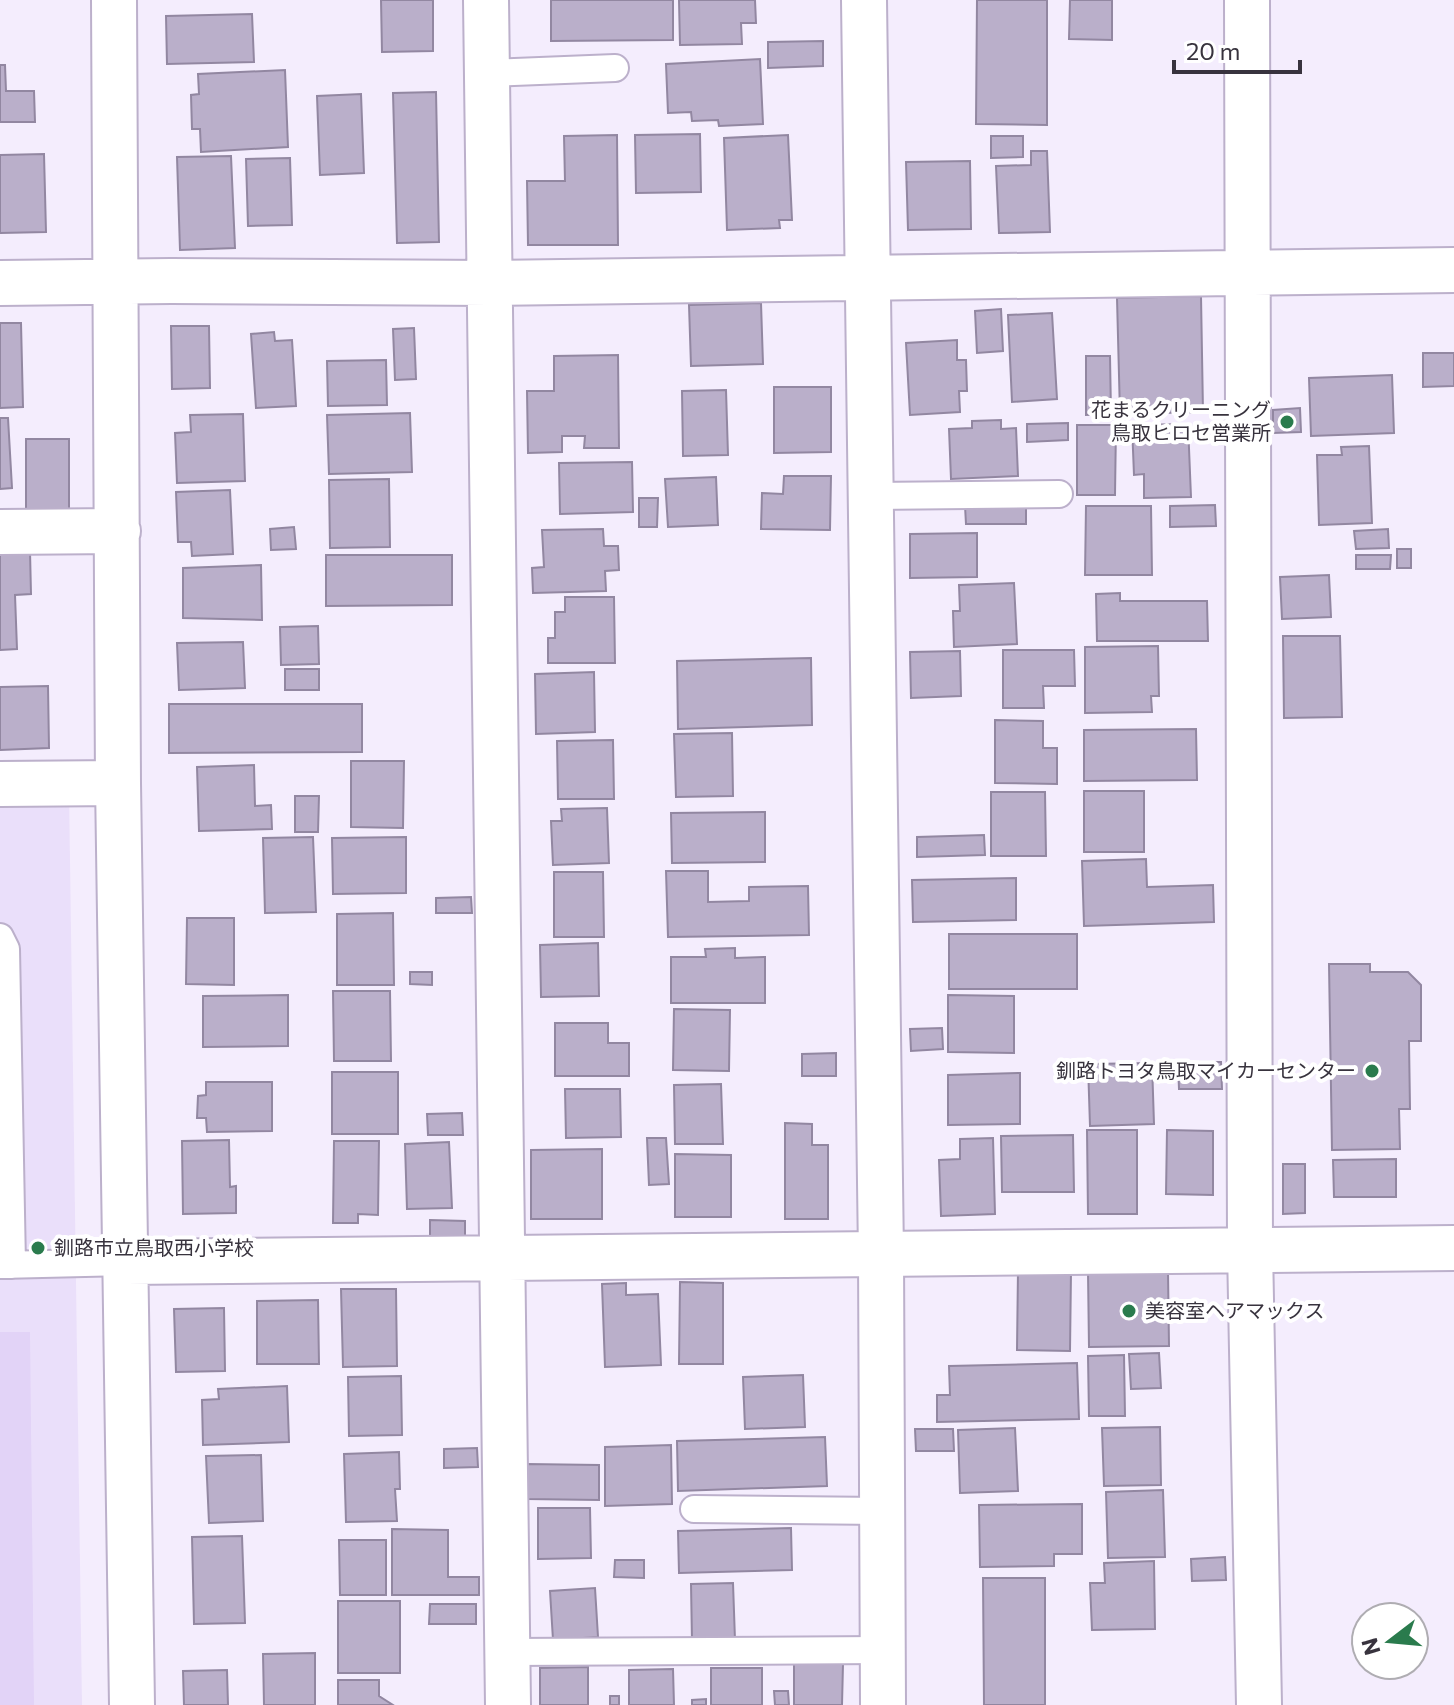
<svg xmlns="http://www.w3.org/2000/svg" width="1454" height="1705" viewBox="0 0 1454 1705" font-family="Commissioner,'Noto Sans JP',sans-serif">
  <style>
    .built { fill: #eadffa }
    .green { fill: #e2d3f7 }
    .building { fill: #baafca; stroke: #9287a1; stroke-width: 2 }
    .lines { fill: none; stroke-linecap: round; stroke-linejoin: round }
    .service-casing { stroke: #bcb0cb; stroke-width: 30 }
    .minor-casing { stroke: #bcb0cb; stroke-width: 48 }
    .service { stroke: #fff; stroke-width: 26 }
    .minor { stroke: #fff; stroke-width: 44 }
    .poi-dot { fill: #2a7b4d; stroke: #fff; stroke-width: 3 }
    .labels { text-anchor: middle; stroke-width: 8; stroke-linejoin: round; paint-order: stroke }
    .poi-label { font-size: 20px; fill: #38333e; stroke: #fff; text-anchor: end }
  </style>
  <rect width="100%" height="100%" fill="#f4edfd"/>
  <path class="built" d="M69,791L82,1705H0V792Z"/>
  <path class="green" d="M0,1332H30L34,1705H0Z"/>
  <path class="building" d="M381,0H433V51L382,52Z
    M551,0H673V40L551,41Z
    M679,0H755L756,23H741L742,44L680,45Z
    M977,0H1047V125L976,124Z
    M1070,0H1112V40L1069,39Z
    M252,14L254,62L167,64L166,16Z
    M823,41V66L768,68V42Z
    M760,59L763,124L719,126L718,120L692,121L691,112L668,113L666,64Z
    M0,65H5L6,91H34L35,122H0Z
    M285,70L288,147L201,152L200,129H192L191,95L199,94L198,74Z
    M436,92L439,242L397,243L393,93Z
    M361,94L364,173L320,175L317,96Z
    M700,134L701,192L636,193L635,135Z
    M617,135L618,245H528L527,181H565L564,136Z
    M788,135L792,220H779L780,228L727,230L724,138Z
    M991,136H1023V157L991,158Z
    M1031,151H1047L1050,232L999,233L996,166L1031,165Z
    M44,154L46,232L0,233V155Z
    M231,156L235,248L180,250L177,157Z
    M290,158L292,225L248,226L246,159Z
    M970,161L971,229L908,230L906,162Z
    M1201,296L1203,412L1120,414L1117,298Z
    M761,303L763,364L691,366L689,305Z
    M1001,309L1003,351L977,353L975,311Z
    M1052,313L1057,399L1012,402L1008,315Z
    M0,323H21L23,407L0,408Z
    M171,326H209L210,388L172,389Z
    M414,328L416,379L395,380L393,329Z
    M274,332L275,341L292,340L296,406L256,408L251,334Z
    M957,340V360H966L967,391H959L960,412L910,415L906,343Z
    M1423,353H1454V386L1423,387Z
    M618,355L619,448H584L585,436H562V452L528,453L527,391H554V356Z
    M1086,356H1110L1111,414L1086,415Z
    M386,360L387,405L328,406L327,361Z
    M1392,375L1394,433L1311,436L1309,378Z
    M774,387H831V452L774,453Z
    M726,390L728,455L683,456L682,391Z
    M1300,408L1301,432L1273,433V410Z
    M410,413L412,472L329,474L327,415Z
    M243,414L245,481L177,483L175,433L191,432L190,415Z
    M0,418H8L12,488L0,489Z
    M1001,420V429L1016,428L1018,476L951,479L949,429L972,428V421Z
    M1068,423V440L1027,442V424Z
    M1188,424L1191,497L1144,498V474L1134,475L1132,425Z
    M1077,425H1116L1115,495H1077Z
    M26,439H69V512H26Z
    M1369,446L1372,523L1319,525L1317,455H1342L1341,447Z
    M632,462L633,512L560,514L559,463Z
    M784,476H831L830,530L761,529L762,493L783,494Z
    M716,477L718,525L668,527L665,479Z
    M389,479L390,547L330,548L329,480Z
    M230,490L233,554L192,556L191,542H178L176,492Z
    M639,498H658L657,527H639Z
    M1215,505L1216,526L1170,527V506Z
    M965,506H1026V524H966Z
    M1086,506H1151L1152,575H1085Z
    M294,527L296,549L271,550L270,529Z
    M603,529L604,546H618L619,570L605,571L606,591L533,593L532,568L544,567L542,530Z
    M1388,529L1389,548L1356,549L1354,531Z
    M977,533V577L910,578V534Z
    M1397,549H1411V568H1397Z
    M0,551H30L31,594L15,595L17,649L0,650Z
    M326,555H452V605L326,606Z
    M1356,555H1391L1390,569H1356Z
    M261,565L262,620L183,618V568Z
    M1329,575L1331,617L1282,619L1280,577Z
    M1014,583L1017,644L954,647L953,611H960L959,585Z
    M1120,593V601H1207L1208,641H1097L1096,594Z
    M565,597H614L615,663H548V638H555V612H565Z
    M318,626L319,664L281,665L280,627Z
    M1283,636H1340L1342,717L1284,718Z
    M243,642L245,688L179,690L177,643Z
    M1158,646L1159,696H1151L1152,712L1085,713V647Z
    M1003,650H1074L1075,686H1043L1044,708H1003Z
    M960,651L961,696L911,698L910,652Z
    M811,658L812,725L678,729L677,661Z
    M285,669H319V690H285Z
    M594,672L595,732L536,734L535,674Z
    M48,686L49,748L0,750V687Z
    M169,704H362V752L169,753Z
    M995,720L1043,721V748H1057V784L995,783Z
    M1196,729L1197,780L1084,781V730Z
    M732,733L733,796L676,797L674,734Z
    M613,740L614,799H558L557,741Z
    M351,761H404L403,828L351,827Z
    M254,765L255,806L271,805L272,829L199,831L197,767Z
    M1084,791H1144V852H1084Z
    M991,792H1045L1046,856H991Z
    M295,796H319L318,832H295Z
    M607,808L609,863L553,865L551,821H562L561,809Z
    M765,812V862L672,863L671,813Z
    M984,835L985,855L917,857V837Z
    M313,837L316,912L265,913L263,838Z
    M406,837V893L333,894L332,838Z
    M1146,859L1147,887L1213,885L1214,922L1084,926L1082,861Z
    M666,871H708V902L749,901V887L808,886L809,935L668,937Z
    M554,872H603L604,937H554Z
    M1016,878V920L913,922L912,880Z
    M471,897L472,913H436V898Z
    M393,913L394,985H337V914Z
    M187,918H234V985L186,984Z
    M949,934H1077V989H949Z
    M598,943L599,996L541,997L540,945Z
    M735,948V958L765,957V1003H671V957H706L705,949Z
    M1329,964H1370V972H1408L1421,985V1041H1409L1410,1109H1399L1400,1149L1332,1150Z
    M410,972H432V985L410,984Z
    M333,991H390L391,1061H334Z
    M288,995V1046L203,1047V996Z
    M948,995L1014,996V1053L948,1052Z
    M674,1009L730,1010L729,1071L673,1070Z
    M555,1023H608V1043H629V1076H555Z
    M942,1028L943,1049L911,1051L910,1029Z
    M836,1053V1076H802V1054Z
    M1178,1062H1221L1222,1089H1179Z
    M1152,1063L1154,1124L1090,1126L1088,1064Z
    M332,1072H398V1134H332Z
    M1020,1073V1124L948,1125V1075Z
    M206,1082H272V1131L207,1132L206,1118H197L198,1096L206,1095Z
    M721,1084L723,1144H675L674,1085Z
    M565,1089H620L621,1137L566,1138Z
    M462,1113L463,1135H428L427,1114Z
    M785,1123L812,1124V1145H828V1219H785Z
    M1087,1130H1137V1214H1088Z
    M1167,1130L1213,1131V1195L1166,1194Z
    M1073,1135L1074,1192H1002L1001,1136Z
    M647,1138H666L669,1184L649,1185Z
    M993,1138L995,1214L941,1216L939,1160L960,1159V1139Z
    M229,1140L230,1187L236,1186V1213L183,1214L182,1141Z
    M334,1141H379L378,1215L358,1214V1223H333Z
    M449,1142L452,1208L407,1209L405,1144Z
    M602,1149V1219H531V1150Z
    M675,1154L731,1155V1217H675Z
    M1396,1159V1197H1334L1333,1160Z
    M1283,1164H1305V1213L1283,1214Z
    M430,1220L465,1221V1243L430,1242Z
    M1018,1270L1071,1271L1070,1351L1017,1350Z
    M1168,1271L1169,1346L1089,1347L1088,1272Z
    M680,1282L723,1283V1364H679Z
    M626,1283V1295L658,1294L661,1365L605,1367L602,1284Z
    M341,1289H396L397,1366L343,1367Z
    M318,1300L319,1364H257V1301Z
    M224,1308L225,1371L176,1372L174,1309Z
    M1159,1353L1161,1388L1131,1389L1129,1354Z
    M1124,1355L1125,1416H1089L1088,1356Z
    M1077,1363L1079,1419L937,1422V1395H950L949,1366Z
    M803,1375L805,1427L745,1429L743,1377Z
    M401,1376L402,1435L349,1436L348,1377Z
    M287,1386L289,1442L203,1445L202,1400L219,1399L218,1389Z
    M1160,1427L1161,1485L1104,1486L1102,1428Z
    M1015,1428L1018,1491L960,1493L958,1430Z
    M915,1429H953L954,1451H916Z
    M825,1437L827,1486L678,1491L677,1441Z
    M671,1445L672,1504L605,1506V1447Z
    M477,1448L478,1467L444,1468V1449Z
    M399,1452L400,1489H395L397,1521L346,1522L344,1454Z
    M261,1455L263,1521L209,1523L206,1456Z
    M527,1464L599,1465V1500L527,1499Z
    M1163,1490L1165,1557L1108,1558L1106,1492Z
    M1082,1504V1554H1054V1566L980,1567L979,1505Z
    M538,1508H590L591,1558L538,1559Z
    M791,1528L792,1570L679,1573L678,1531Z
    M392,1529L448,1530V1577H479V1595H392Z
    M242,1536L245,1623L194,1624L192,1537Z
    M339,1540H386V1595H340Z
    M1225,1557L1226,1580L1192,1581L1191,1559Z
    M615,1560H644V1578L614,1577Z
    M1154,1561L1155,1629L1092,1630L1090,1583H1105L1104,1563Z
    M983,1578H1045V1705H984Z
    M733,1583L735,1640L692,1641L691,1584Z
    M595,1588L598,1637L553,1640L550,1591Z
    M338,1601H400V1673H338Z
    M430,1604H476V1624H429Z
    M315,1653V1705H264L263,1654Z
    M794,1664H843L842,1705H794Z
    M588,1667V1705H540V1668Z
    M711,1668H762V1705H711Z
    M673,1669L674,1705H629V1670Z
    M227,1670L228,1705H184L183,1671Z
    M338,1680H379V1696L393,1705H338Z
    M774,1691H788L789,1705H775Z
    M610,1696H619V1705H610Z
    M706,1699V1705H692V1700Z"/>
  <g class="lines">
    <g class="service-casing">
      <path id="service" d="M486,73L615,68
        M872,496L1059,494
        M0,937L6,949L12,1265
        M0,1265L127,1262
        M694,1509L882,1511
        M507,1652L882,1650"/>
    </g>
    <g class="minor-casing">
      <path id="minor" d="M114,0L118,783L132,1705
        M486,0L508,1705
        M864,0L881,1255L883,1705
        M1247,0L1250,1249L1259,1705
        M0,283L171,281L489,283L1454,270
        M0,532L118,531
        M0,784L118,783
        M127,1262L1454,1248"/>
    </g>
    <use href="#service" class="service"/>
    <use href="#minor" class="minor"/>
  </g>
  <g class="poi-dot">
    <circle cx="1287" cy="422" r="8"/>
    <circle cx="1372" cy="1071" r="8"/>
    <circle cx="38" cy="1248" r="8"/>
    <circle cx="1129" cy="1311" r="8"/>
  </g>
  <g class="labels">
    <g class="poi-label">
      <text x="1271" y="417">花まるクリーニング<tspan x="1271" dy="23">鳥取ヒロセ営業所</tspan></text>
      <text x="1356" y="1078">釧路トヨタ鳥取マイカーセンター</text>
      <text x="54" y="1255" text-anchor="start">釧路市立鳥取西小学校</text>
      <text x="1145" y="1318" text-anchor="start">美容室ヘアマックス</text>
    </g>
  </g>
  <g transform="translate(1390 1641) rotate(254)"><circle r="38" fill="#ffffff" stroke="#afadb2" stroke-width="2"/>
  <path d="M0-6L14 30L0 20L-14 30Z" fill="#2a7b4d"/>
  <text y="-12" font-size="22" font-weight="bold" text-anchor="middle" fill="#38333e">N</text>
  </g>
  <path d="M1174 60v12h126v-12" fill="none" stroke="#38333e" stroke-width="4"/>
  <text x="1186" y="60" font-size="24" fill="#38333e" stroke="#ffffff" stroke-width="6" paint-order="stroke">20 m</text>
</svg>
